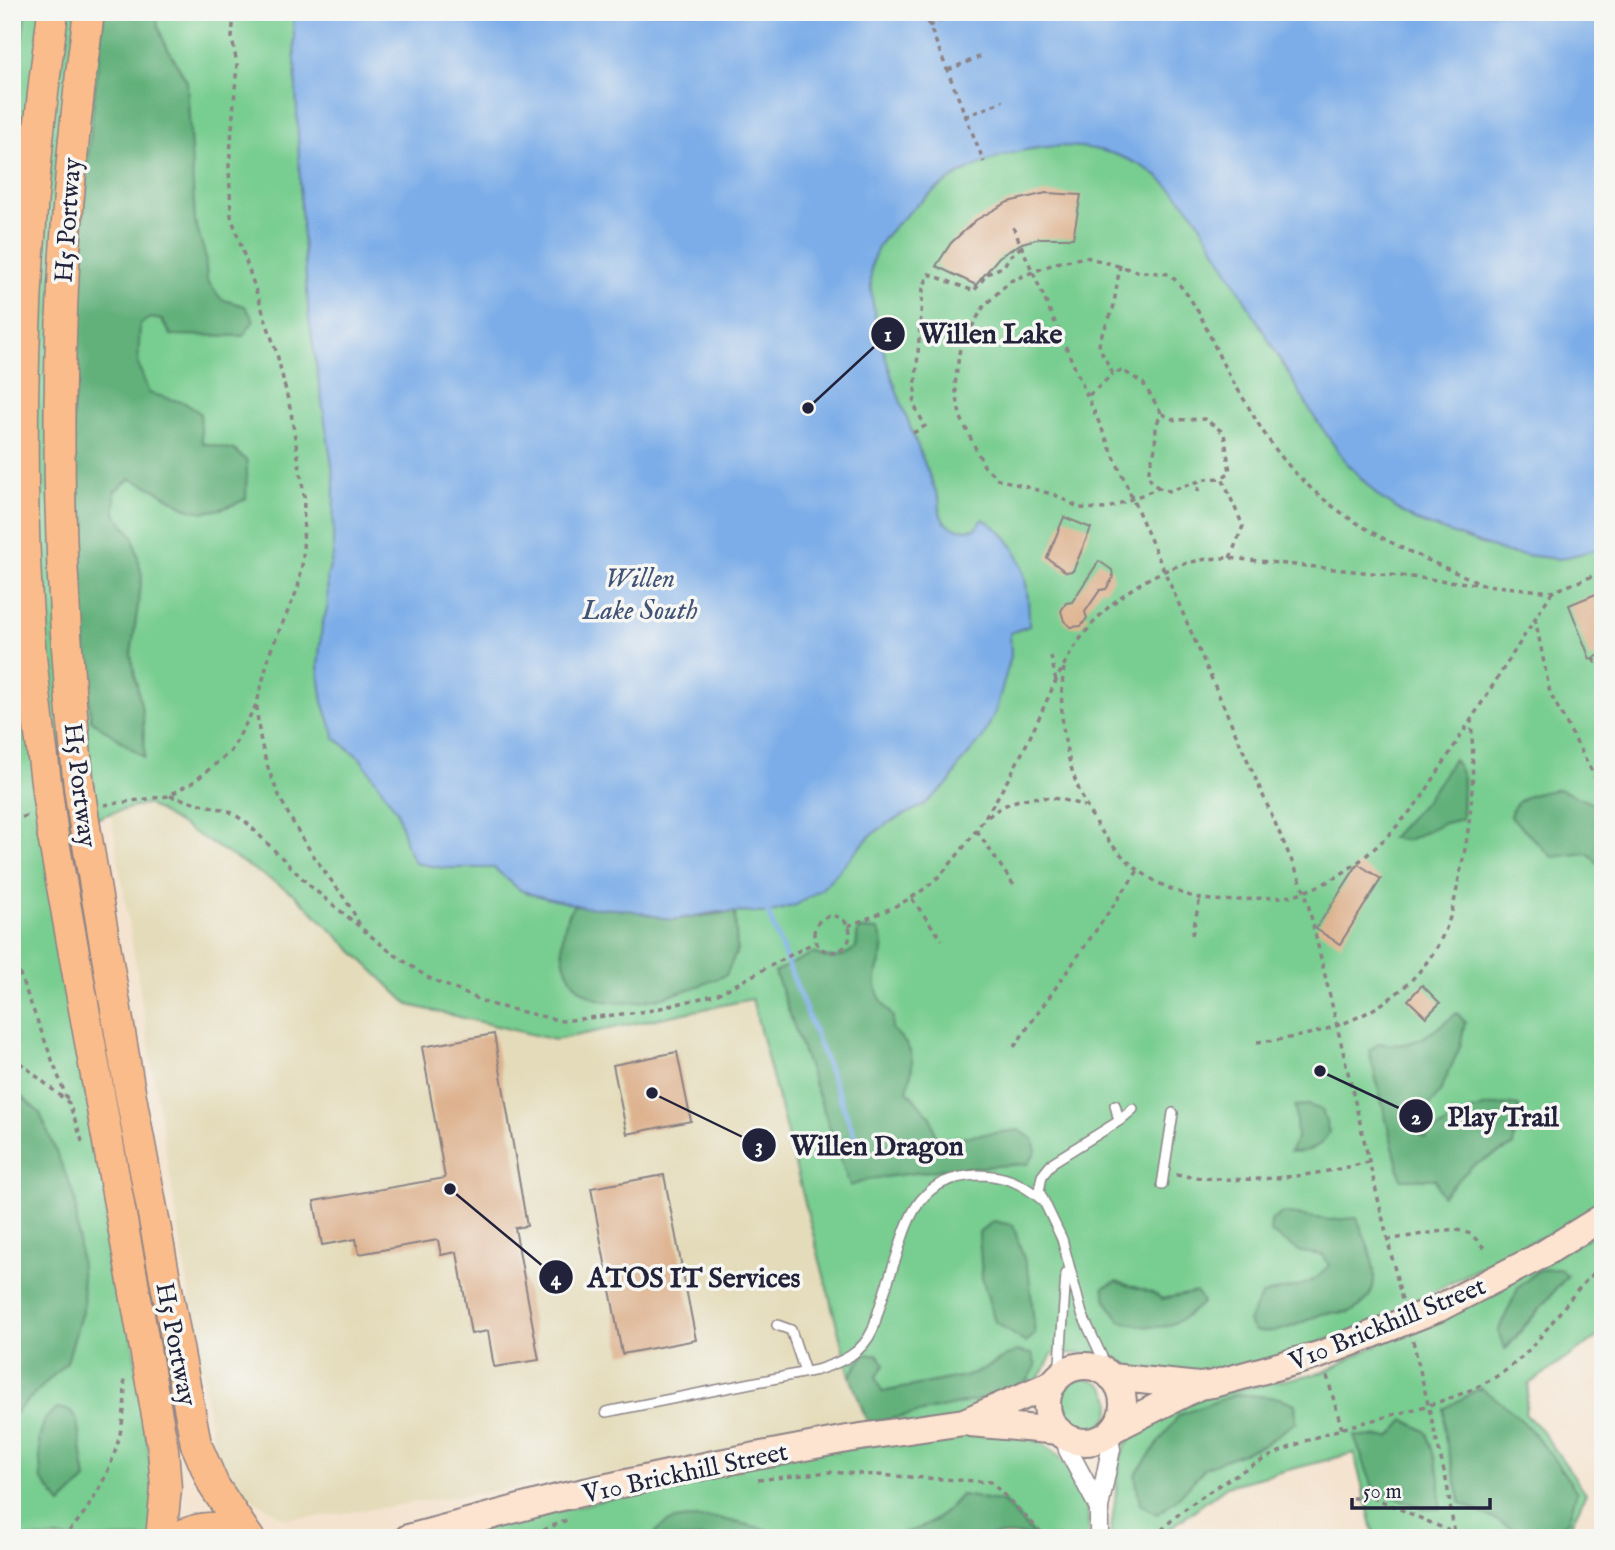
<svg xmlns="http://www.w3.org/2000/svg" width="1615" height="1550" viewBox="0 0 1615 1550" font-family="'IM FELL English',serif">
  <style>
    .built { fill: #e4dbba }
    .green { fill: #78cd90; stroke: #4d7866; stroke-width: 2; fill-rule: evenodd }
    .forest { fill: #62b07a; stroke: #42695a; stroke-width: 2 }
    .water { fill: #7dade8; stroke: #506892; stroke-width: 2 }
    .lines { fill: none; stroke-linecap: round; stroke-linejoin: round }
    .stream { stroke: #7dade8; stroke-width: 5 }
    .building { fill: #ddb18d }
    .lane-casing { stroke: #8b8285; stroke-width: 12 }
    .street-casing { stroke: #8b8285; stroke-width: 21 }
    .secondary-casing { stroke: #8b8285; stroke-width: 30 }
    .primary-casing { stroke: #8b8285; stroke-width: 33 }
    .path { stroke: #8b8285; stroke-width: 3.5; stroke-dasharray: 5 5; stroke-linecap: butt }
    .lane { stroke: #fff; stroke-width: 9 }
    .street { stroke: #fff; stroke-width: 18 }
    .secondary { stroke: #fde4d1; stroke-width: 26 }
    .primary { stroke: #fabc8b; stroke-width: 30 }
    .secondary-bridge-casing { stroke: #8b8285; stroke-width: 30; stroke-linecap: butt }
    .primary-bridge-casing { stroke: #8b8285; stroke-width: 33; stroke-linecap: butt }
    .secondary-bridge { stroke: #fde4d1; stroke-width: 26 }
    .primary-bridge { stroke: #fabc8b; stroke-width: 30 }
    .labels { text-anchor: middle; stroke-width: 7; stroke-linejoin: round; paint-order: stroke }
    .street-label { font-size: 26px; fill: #22223b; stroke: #f6f6f2 }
    .water-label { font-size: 28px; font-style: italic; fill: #425378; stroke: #f6f6f2 }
    .leader { fill: none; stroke: #22223b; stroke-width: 2.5 }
    .callout-dot { fill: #22223b; stroke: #f6f6f2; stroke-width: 2.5 }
    .mark-label { font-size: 21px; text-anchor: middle; font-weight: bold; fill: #fff }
    .callout-label { font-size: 28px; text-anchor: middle; font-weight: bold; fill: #22223b; stroke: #f6f6f2; stroke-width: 7; stroke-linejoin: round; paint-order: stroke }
  </style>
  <rect width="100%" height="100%" fill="#f6f6f2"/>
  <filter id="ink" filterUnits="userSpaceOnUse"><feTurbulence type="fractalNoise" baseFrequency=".0143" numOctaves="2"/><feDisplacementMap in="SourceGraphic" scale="14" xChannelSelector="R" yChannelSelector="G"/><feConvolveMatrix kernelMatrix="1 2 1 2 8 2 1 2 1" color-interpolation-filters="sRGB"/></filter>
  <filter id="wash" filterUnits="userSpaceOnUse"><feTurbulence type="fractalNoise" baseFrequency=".00686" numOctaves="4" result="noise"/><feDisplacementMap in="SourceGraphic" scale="28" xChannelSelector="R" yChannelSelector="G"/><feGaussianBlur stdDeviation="1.57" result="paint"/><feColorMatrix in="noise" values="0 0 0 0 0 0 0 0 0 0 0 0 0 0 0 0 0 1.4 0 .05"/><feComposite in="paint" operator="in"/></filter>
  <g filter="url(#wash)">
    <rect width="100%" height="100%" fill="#f4e3cf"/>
    <path class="built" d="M148,804L294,894L409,1005L555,1040L752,998L850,1376L872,1435L317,1517L284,1518L219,1478L111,813Z"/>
    <path class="green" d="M12,12H1603V1203L1566,1228L1523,1245L1369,1326L1247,1367L1193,1375L1133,1369L1118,1359L1088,1353L1052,1354L1044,1371L993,1433C1004,1434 1016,1434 1026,1437C1067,1448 1093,1499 1088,1538H1036L1004,1502L961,1495C933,1528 920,1530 879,1538H484L480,1530L872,1435L850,1376L752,999L555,1040L409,1005L294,894L147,804L111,813L53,836L97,1087L161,1538H12Z
      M1603,1230V1333L1529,1384L1525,1414L1541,1430L1586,1493L1565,1538H1375L1354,1453L1227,1486L1168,1530L1162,1538H1110L1120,1460L1125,1445L1145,1425L1205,1396L1324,1372ZM1567,1276L1506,1349L1518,1288ZM1295,1404L1296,1422L1263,1445L1206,1467L1163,1440L1179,1415Z
      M1059 1405a26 26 0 1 1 52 0a26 26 0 1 1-52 0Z"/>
    <path class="forest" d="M12,12H26L12,103Z
      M104,12H160L157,23L165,44L187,81L195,221L205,255L207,280L221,299L245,306L254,320L243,336L171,335L162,320L150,318L140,324L138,364L149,393L185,403L200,413L202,443L234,450L247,461L246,499C182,530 185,496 130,479L115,491V514L133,536L142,576L131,655L143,715L145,758L91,720C79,601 70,480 74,360C78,244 90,128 104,12Z
      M1454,759L1463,777L1462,819L1441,824L1408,840L1391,838L1426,800Z
      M1559,789L1603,808V870L1588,853L1552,857L1510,816C1515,794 1540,793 1559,789Z
      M574,905L629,910L672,920L735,912L737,951L726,975C680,994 582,1033 564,961C560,945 564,918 574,905Z
      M858,929L878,930C892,955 873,964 876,986C878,998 886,1008 893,1017L892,1029C916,1050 915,1060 907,1091L931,1117L936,1140L1019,1130L1033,1139L1036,1151L1028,1164L945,1169L870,1179L850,1186L775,972L813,953C831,961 840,959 856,948Z
      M1457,1013L1465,1022L1460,1047L1440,1092L1411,1129L1425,1138C1453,1118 1484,1099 1519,1106L1513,1146L1472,1166L1442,1196L1435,1179H1401L1369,1051L1379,1043C1414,1050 1430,1034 1457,1013Z
      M12,1088L40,1113L75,1197L84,1305L67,1362L12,1416V1245L17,1216L12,1205Z
      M1308,1105L1322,1110L1329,1132C1319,1149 1310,1152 1290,1152L1297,1138L1295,1106Z
      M1282,1213L1329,1220L1357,1218C1368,1247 1391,1290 1354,1310C1344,1315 1332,1311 1322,1314C1296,1324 1284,1334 1255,1331L1248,1322L1261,1296C1289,1284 1309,1292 1329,1265L1323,1255L1301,1252L1270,1232L1271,1221Z
      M993,1221L1013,1225L1029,1274L1035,1334L1026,1343L995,1322L982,1278L979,1233Z
      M1560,1269L1567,1276L1505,1349L1498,1332L1518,1288L1538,1270Z
      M1117,1281C1133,1289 1149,1288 1162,1299L1196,1292L1203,1302C1173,1331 1159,1331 1120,1321L1106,1300L1103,1287Z
      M1016,1351L1032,1354L1036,1366L1028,1380L1000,1395L868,1424L850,1376L864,1355L877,1354L885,1364L876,1377L882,1392L974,1374Z
      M1480,1388C1523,1413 1549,1451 1577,1492L1568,1521L1549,1536L1512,1528L1461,1503L1445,1437L1444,1409Z
      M1236,1394L1281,1398L1295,1404L1296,1422L1263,1445L1206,1467L1178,1498L1157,1514L1140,1504L1135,1475L1179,1415Z
      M58,1408L71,1411L77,1420L86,1480L61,1504L41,1479L39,1439L45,1419Z
      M1405,1420L1427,1432L1440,1477V1509H1426L1374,1490L1354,1436L1390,1437Z
      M961,1495L1004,1502L1036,1538L1022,1535L879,1538C920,1530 933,1528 961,1495Z
      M718,1518L793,1536L797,1538H652C664,1513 695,1519 718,1518Z"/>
    <path class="water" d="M293,12H1603V548L1559,559L1507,553L1414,520L1379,497L1347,463L1314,417L1195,215C1178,195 1160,174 1136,163C1063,127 973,153 916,206C899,222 876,240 872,264C862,323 918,444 940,502C937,525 955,532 975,529L983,519C1024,541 1029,583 1029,626L1010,633L1011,656L996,710L983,738L960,764L950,782L924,805L888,823L870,836L822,889L796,905L768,913L717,912L672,920L629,910L584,907L534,895L520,890L494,868H443L415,863L407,848L397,811L360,758L335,738L323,702L318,667L322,625L328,606L327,577L333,555L334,479L309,319L301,211Z"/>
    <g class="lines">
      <path class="stream" d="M768,913L862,1154"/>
    </g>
    <g id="blocks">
      <path class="building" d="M1046,193L1081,195L1073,238H1040L1022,243L999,257L976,285L936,266L951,243L976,220L1008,202Z
        M1064,517L1091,528L1073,571L1066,572L1047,558Z
        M1099,561L1112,570L1113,578L1106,589L1100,590L1085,612L1087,618L1081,626L1071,627L1064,621L1061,611L1066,603L1072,602Z
        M1603,591V654L1590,659L1569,605Z
        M1358,864L1381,879L1340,944L1316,929Z
        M1422,985L1440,1003L1426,1017L1408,1000Z
        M494,1034L527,1226L515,1228L539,1360L494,1367L488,1331L471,1334L457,1252L441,1255L438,1240L359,1254L356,1239L322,1245L314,1201L445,1178L422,1047Z
        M677,1052L691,1121L627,1134L613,1065Z
        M664,1175L696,1340L622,1354L591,1188Z"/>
    </g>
  </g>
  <g filter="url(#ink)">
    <use href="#blocks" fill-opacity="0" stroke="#8b8285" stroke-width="2"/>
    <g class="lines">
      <g class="lane-casing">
        <path id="lane" d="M1115,1105L1119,1121
          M1162,1185L1173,1113
          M777,1325L791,1330L805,1372
          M1104,1372L1102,1357L1082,1314L1062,1239L1039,1191L1042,1176L1053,1162L1119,1121L1133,1109
          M1059,1377L1066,1274
          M606,1412L817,1370C842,1362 862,1354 873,1329C880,1305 888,1281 896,1258C910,1211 922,1177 978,1175C1004,1175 1022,1183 1041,1199"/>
      </g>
      <g class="street-casing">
        <path id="street" d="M1065,1437L1068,1450L1099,1508
          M1099,1538V1508L1111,1449L1108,1435"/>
      </g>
      <g class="secondary-casing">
        <path id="secondary" d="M1439,1308L1540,1256L1603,1217
          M1047 1404a38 38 0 1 1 76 0a38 38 0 1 1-76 0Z
          M1111,1377L1199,1386L1213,1384L1319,1355L1373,1334
          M970,1423L1059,1431
          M1115,1428L1199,1386
          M408,1538L557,1498L714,1464L847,1439L964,1422L1054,1383"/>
      </g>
      <g class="primary-casing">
        <path id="primary" d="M79,787C51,522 52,277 89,12
          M47,791C41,738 33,686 29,633C15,426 25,218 53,12
          M85,827L129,1086L196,1444L214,1486L248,1537
          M53,836L163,1449L166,1488L161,1538
          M177,1538C202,1524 224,1525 249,1538"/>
      </g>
      <path class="path" d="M924,12L984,162
        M929,26L961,12
        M948,70L984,55
        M965,117L1003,101
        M1013,227L1305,891L1402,1300
        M1120,265L1113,310L1100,338L1099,347L1113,374L1122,370L1143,383L1162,414
        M1089,395L1113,374
        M913,433L925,426L914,405L923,288L929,274L974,291L987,274L1004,266L1009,257L1021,247
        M1159,488C1140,476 1153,463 1155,447C1156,435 1154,424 1162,414L1175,420L1205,419L1224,433L1230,472L1222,478
        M1198,492L1199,483
        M1230,558L1243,526L1222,478L1206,479L1169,491L1159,488L1106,509L1080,508L1055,495L998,479L984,466L960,416L955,385L960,347L984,306L1010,281L1056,263L1086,257L1136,271L1169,274C1196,299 1206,328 1221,360C1229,376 1239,391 1248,406C1304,510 1383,541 1485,585
        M1535,618L1550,693L1603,792
        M1051,656L1056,681
        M1593,658L1595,662L1603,659
        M1064,668C1050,764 1099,878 1203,899C1221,902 1243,900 1262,898C1272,897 1283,898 1293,895C1347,881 1388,839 1422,797L1552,592
        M257,706C258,767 290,823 325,872C338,890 351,905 360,926
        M170,796L229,811L246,822L310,886L388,950L427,977L489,1004L562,1021L648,1011L718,994L815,942
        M104,805L168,796L195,781L231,751L257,703L270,652L298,588L303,559L304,495L291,412L277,354L231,216L229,167L237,64L232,38L234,12
        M988,817C1016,792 1051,794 1084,806
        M12,819L27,816
        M977,831L1015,887
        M912,899L942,940
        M814 934a18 18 0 1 1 36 0a18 18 0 1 1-36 0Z
        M848,926C883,912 918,900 944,871C977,834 1003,791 1025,747C1039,720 1050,691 1064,665C1095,605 1161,556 1230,558L1552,592L1603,572
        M1192,935L1200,898
        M12,954L67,1099
        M1257,1042C1332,1036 1408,1008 1443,935C1452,917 1456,894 1460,873C1472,822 1475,772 1471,719
        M1014,1047L1139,869
        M12,1056L69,1103L83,1144
        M1176,1175C1242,1184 1303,1179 1368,1162
        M1387,1240L1454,1229L1471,1234L1487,1251
        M1413,1341L1447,1484L1455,1538
        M1327,1376L1342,1429
        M758,1480L828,1472L991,1482L1047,1538
        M1352,1498H1375L1454,1533L1487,1538
        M62,1538C102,1501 130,1433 124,1379
        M525,1538L569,1519
        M1155,1538C1171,1518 1191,1504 1212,1490C1253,1462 1294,1443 1341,1429C1393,1413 1450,1405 1497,1376C1542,1349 1563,1297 1603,1265"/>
      <use href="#lane" class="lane"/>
      <use href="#street" class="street"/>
      <use href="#secondary" class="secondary"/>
      <use href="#primary" class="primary"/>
      <g class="secondary-bridge-casing">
        <path id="secondary-bridge" d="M1373,1334L1439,1308"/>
      </g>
      <g class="primary-bridge-casing">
        <path id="primary-bridge" d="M79,787L85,827
          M47,791L53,836"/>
      </g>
      <use href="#secondary-bridge" class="secondary-bridge"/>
      <use href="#primary-bridge" class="primary-bridge"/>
    </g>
  </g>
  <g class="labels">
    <g class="street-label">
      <text transform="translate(67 220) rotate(-86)" y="9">H5 Portway</text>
      <text transform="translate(81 785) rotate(83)" y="9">H5 Portway</text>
      <text transform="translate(1387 1323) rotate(-22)" y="9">V10 Brickhill Street</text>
      <text transform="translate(177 1344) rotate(79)" y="9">H5 Portway</text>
      <text transform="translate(685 1472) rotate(-12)" y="9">V10 Brickhill Street</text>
    </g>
    <g class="water-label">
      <text x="640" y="587">Willen<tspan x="640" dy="32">Lake South</tspan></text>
    </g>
  </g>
  <path class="leader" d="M808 408L888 334M1320 1071L1416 1116M652 1093L759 1145M450 1189L556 1277"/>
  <g class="callout-dot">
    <circle cx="808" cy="408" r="7"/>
    <circle cx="1320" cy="1071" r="7"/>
    <circle cx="652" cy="1093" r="7"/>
    <circle cx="450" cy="1189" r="7"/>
    <circle cx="888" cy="334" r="18"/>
    <circle cx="1416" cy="1116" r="18"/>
    <circle cx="759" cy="1145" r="18"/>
    <circle cx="556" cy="1277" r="18"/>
  </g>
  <g class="mark-label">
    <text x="888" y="341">1</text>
    <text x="1416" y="1124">2</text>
    <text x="759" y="1152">3</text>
    <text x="556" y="1285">4</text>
  </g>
  <g class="callout-label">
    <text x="991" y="343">Willen Lake</text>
    <text x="1503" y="1126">Play Trail</text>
    <text x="877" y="1155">Willen Dragon</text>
    <text x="694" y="1287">ATOS IT Services</text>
  </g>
  <rect width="1615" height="1550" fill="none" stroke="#f6f6f2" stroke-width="42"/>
  <path d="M1352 1498v10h138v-10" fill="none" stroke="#22223b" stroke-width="3.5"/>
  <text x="1363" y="1498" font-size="21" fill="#22223b" stroke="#f6f6f2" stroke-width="5" paint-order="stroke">50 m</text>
</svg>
